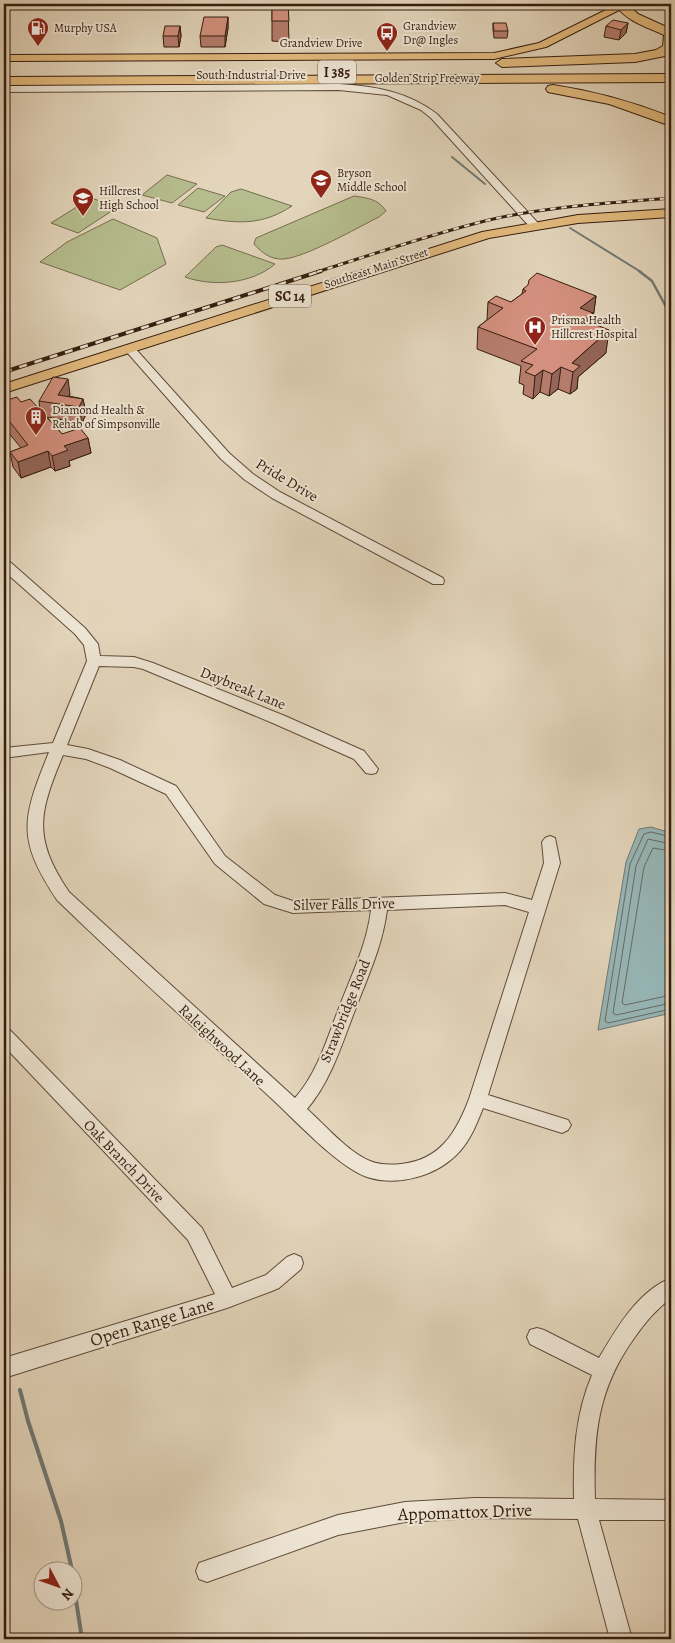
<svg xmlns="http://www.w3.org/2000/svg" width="675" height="1643" viewBox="0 0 675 1643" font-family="Alegreya,serif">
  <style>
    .green { fill: #b6bd8e; stroke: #766d4e }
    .water { fill: #97b7b8; stroke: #707974 }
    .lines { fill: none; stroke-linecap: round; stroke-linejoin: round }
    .shore { stroke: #666a63; stroke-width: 1 }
    .stream-far2 { stroke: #707974; stroke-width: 2 }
    .stream-far1 { stroke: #707974; stroke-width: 2.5 }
    .stream { stroke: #707974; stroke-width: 4 }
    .minor-casing { stroke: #604b39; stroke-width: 2 }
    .major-casing { stroke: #351d0e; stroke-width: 2 }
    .highway-casing { stroke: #351d0e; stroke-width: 2 }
    .minor { fill: #ede4d3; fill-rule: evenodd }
    .major { fill: #e2ba7e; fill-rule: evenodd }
    .highway { fill: #e2ba7e; fill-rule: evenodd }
    .rail-far1-casing { stroke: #351d0e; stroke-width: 3 }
    .rail-casing { stroke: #351d0e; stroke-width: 4 }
    .rail-far1 { stroke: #ede4d3; stroke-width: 2; stroke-dasharray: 5.5; stroke-linecap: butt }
    .rail { stroke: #ede4d3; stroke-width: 2.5; stroke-dasharray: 8; stroke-linecap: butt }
    .wall { fill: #b57c6c; stroke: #351d0e }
    .shaded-wall { fill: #946558; stroke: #351d0e }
    .building { fill: #d3907e; stroke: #351d0e }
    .labels { text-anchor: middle; stroke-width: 4; stroke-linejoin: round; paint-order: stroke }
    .far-poi-label { font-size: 12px; fill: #351d0e; stroke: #ede4d3; text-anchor: start }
    .far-street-label { font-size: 12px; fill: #351d0e; stroke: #ede4d3 }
    .shield { fill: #ede4d3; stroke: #6c5949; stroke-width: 1 }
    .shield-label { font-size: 14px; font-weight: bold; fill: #351d0e }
    .street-label { font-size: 15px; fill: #351d0e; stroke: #ede4d3 }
    .near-street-label { font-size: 18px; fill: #351d0e; stroke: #ede4d3 }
  </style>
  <rect width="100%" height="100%" fill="#e3d5bb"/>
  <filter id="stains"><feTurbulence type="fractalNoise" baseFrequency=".004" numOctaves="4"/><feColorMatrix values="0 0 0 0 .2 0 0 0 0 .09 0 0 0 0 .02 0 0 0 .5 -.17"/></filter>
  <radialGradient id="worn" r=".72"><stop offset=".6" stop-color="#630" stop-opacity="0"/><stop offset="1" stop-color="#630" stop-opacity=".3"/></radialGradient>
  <path class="green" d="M167,175L197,184L172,203L142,195Z
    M198,188L225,196L204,212L178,205Z
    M241,189L292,206C263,225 239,224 206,218L231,192Z
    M354,196C368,198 378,199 386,211L379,217C357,228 306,257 284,259C271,260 262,253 254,244L256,238Z
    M91,198L118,207L78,233L51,223Z
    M113,219L157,238L166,264L120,290L40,262L67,242Z
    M222,245L275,264C252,284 213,287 185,277L216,247Z"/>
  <path class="water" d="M651,827L671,833V1013L598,1030L626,862L639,829Z"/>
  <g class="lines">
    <path class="shore" d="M671,837L651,832L644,834L630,864L605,1021L608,1023L671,1009
      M671,844L648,839L636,866L613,1013L616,1015L671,1003
      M671,851L653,848L644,867L622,1003L625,1005L671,995"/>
    <path class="stream-far2" d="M452,157L485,184
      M570,228L641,272"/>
    <path class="stream-far1" d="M639,271L652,281L671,316"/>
    <path class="stream" d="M20,1390L28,1421L61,1521L72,1570
      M72,1574L82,1639"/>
    <g class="minor-casing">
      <path id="minor" d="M339,84C375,86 408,92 437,114L538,223V227H530L431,118L421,110L387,95L339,90L4,92V86Z
        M129,345L133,346L229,453L253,474L280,492L443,578L444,581L443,584H433L272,498L245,480L221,459L125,350L124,348L125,346Z
        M4,560L9,561L85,628L98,644L100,656L134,657L153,663L285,716L364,751L378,769L376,773L371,774L366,773L354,759L275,724L143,669L134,667L99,666L67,745L88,749L120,760L176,786L225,856L275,895L293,901L505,893L532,900L544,863L542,842L545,838L550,836L555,838L560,863L488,1095L568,1120L571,1125L568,1130L562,1133L483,1108C477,1123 471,1139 460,1151C438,1176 398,1187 367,1177C338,1167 294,1119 271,1098C200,1033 127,968 57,900C16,838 22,819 49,752L4,758V748L53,743L87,661L84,645L75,634L4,571ZM63,755L86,759L110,768L166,794L215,864L264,904L293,913L371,910C367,944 352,974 340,1005C328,1036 318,1072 295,1098L69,892C32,837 39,813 63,755ZM505,905L529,912L469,1099C456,1133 440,1160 401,1164C391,1165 379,1165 370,1161C348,1152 325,1125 307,1109C332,1080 343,1040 357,1005C369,974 383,943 387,910Z
        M4,1028L10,1030L202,1228L232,1288L266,1275L287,1257L294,1254L301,1257L303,1263L301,1269L279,1288L272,1291L227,1308L4,1378V1358L215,1294L188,1240L4,1046Z
        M671,1278V1298C657,1309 645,1322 635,1337C597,1389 593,1437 595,1499L671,1500V1520H599L632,1639H610L578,1519L475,1518L405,1522L338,1535L207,1582L199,1579L196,1571L199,1563L338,1515L405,1502L475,1498L574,1499C573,1456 575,1415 592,1375L530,1344L527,1337L530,1330L537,1328L544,1330L599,1358C616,1329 638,1291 671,1278Z"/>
    </g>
    <g class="major-casing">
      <path id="major" d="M618,4H625L627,6L546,47L494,59L4,61V55L494,53L539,43Z
        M671,209V217L578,223L489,238L4,393V384L482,232L578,215Z"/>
    </g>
    <g class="highway-casing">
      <path id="highway" d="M617,4H627L638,14L671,29V52L665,56L635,62L502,67L496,63L502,59L635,54L656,50L663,46L664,35C647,27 628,22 616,6Z
        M671,74V82L4,85V77Z
        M553,85C594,91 633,102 671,117V126L609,104L548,92L546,89L548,86Z"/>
    </g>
    <use href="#minor" class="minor"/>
    <use href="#major" class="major"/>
    <use href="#highway" class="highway"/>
    <g class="rail-far1-casing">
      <path id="rail-far1" d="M317,272C374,254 431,234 489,220C549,206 610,203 671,198"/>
    </g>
    <g class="rail-casing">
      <path id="rail" d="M4,372L321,271"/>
    </g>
    <use href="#rail-far1" class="rail-far1"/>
    <use href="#rail" class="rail"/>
  </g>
  <path class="wall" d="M272,4H293V7H288L289,42L272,41Z
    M228,17V28L225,47H201L200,36Z
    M493,23L508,31L507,38H494L493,30Z
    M628,23L626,33L619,40L604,37L606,26Z
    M180,26L181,36L179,47H164L163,36Z
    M523,289L596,296L593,318L592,319L591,323L606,353L578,377L577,389L570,394L558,389L549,396L540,392L533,399L523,394L524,385L519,383L521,366L477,349L478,327L487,320L488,302H511L522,294Z
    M70,394L69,396L83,399L86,414L82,423L47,417L62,434L88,438L91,453L69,461L70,466L55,471L51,467L21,478L13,467L10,452L21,448L8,432L4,434V401L21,402L40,410L39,401Z"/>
  <path class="shaded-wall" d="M228,17V28L225,47V36Z
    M628,23L626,33L619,40L621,30Z
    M180,26L181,36L179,47L178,36Z
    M596,296L593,318L592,319L590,336L581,343L580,308Z
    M609,330L606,353L578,377L577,389L570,394L573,372L572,363Z
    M561,367L558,389L549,396L552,374Z
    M543,370L540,392L533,399L535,376Z
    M68,379L70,394L64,405L58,395Z
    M83,399L86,414L82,423L79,407Z
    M4,417H6L8,432L4,434Z
    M88,438L91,453L69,461L70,466L55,471L52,456L64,446Z
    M48,451L51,467L21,478L18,462Z"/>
  <path class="building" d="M272,4H288L289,21H272Z
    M204,17H228L225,36H200Z
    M613,20L628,23L621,30L606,26Z
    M493,23H506L508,31H494Z
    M165,26H180L178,36H163Z
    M537,273L596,296L580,308L593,313L584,320L609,330L572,363L580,366L573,372L561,367L552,374L543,370L535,376L525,372L533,365L521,361L537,349L478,327L503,308L488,302L496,296L511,302L526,291L523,289L528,285L529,280Z
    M53,377L68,379L58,395L83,399L79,407L39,401Z
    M17,397L21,402L30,399L62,434L80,428L88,438L64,446L68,450L52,456L48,451L18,462L10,452L28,445L6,417H4V408L7,407L4,403V401Z"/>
  <defs>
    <g id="fuel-pin" transform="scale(1.125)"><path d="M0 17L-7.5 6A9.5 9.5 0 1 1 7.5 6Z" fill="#8f2418" stroke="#ede4d3"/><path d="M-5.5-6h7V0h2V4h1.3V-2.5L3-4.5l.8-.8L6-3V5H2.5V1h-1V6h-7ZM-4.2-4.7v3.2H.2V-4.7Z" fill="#fff"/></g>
    <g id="bus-pin" transform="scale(1.125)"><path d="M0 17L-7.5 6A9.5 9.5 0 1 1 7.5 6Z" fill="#8f2418" stroke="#ede4d3"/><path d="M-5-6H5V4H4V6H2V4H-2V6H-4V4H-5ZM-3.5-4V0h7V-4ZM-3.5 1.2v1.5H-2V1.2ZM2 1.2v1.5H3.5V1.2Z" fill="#fff"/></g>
    <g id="school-pin" transform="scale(1.125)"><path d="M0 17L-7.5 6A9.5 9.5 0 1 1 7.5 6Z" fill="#8f2418" stroke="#ede4d3"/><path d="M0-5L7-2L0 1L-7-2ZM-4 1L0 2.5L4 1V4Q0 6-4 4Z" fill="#fff"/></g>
    <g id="hospital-pin" transform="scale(1.125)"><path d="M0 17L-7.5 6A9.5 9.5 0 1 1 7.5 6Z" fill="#8f2418" stroke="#ede4d3"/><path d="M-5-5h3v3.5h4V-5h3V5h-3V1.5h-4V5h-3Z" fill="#fff"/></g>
    <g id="building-pin" transform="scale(1.125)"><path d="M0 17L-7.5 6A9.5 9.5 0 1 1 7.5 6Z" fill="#8f2418" stroke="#ede4d3"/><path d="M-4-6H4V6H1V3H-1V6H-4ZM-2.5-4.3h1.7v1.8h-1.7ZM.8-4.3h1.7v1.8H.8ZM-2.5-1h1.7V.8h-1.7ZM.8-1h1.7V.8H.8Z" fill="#fff"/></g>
  </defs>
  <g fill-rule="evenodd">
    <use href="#fuel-pin" x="38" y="28"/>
    <use href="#bus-pin" x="387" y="33"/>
    <use href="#school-pin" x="321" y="180"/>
    <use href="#school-pin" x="83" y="198"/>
    <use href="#hospital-pin" x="535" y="327"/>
    <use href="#building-pin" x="36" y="417"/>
  </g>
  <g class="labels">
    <g class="far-poi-label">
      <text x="403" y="30">Grandview<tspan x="403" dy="14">Dr@ Ingles</tspan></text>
      <text x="54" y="32">Murphy USA</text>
      <text x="337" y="177">Bryson<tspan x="337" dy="14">Middle School</tspan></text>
      <text x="99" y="195">Hillcrest<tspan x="99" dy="14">High School</tspan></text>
      <text x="551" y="324">Prisma Health<tspan x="551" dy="14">Hillcrest Hospital</tspan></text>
      <text x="52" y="414">Diamond Health &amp;<tspan x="52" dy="14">Rehab of Simpsonville</tspan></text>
    </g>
    <g class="far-street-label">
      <text x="321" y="47">Grandview Drive</text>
      <text x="251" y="79">South Industrial Drive</text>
      <text x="427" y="82">Golden Strip Freeway</text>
      <text transform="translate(376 268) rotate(-18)" y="4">Southeast Main Street</text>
    </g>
    <g class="shield">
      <rect x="318" y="60.5" width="38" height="23" rx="4"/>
      <rect x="269" y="284.5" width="42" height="23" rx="4"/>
    </g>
    <g class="shield-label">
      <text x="337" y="77">I 385</text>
      <text x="290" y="301">SC 14</text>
    </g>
    <g class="street-label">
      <text transform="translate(287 480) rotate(31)" y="5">Pride Drive</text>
      <text transform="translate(243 688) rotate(22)" y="5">Daybreak Lane</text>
      <text transform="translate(344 904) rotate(-1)" y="5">Silver Falls Drive</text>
      <text transform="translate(345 1011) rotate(-68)" y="5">Strawbridge Road</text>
      <text transform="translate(222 1045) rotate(43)" y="5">Raleighwood Lane</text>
      <text transform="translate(124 1161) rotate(46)" y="5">Oak Branch Drive</text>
    </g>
    <g class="near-street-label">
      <text transform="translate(152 1322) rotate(-17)" y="6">Open Range Lane</text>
      <text transform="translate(465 1512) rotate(-2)" y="6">Appomattox Drive</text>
    </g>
  </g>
  <rect width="675" height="1643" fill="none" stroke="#e3d5bb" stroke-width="20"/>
  <rect x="5" y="5" width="665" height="1633" fill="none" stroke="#351d0e" stroke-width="2.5"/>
  <rect x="10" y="10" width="655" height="1623" fill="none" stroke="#351d0e"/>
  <g transform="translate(58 1586) rotate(131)"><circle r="24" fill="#ede4d3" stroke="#a39484"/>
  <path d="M0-4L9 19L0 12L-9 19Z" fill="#8f2418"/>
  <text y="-8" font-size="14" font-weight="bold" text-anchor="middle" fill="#351d0e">N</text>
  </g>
  <rect width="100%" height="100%" filter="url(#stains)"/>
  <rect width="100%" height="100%" fill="url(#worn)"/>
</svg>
